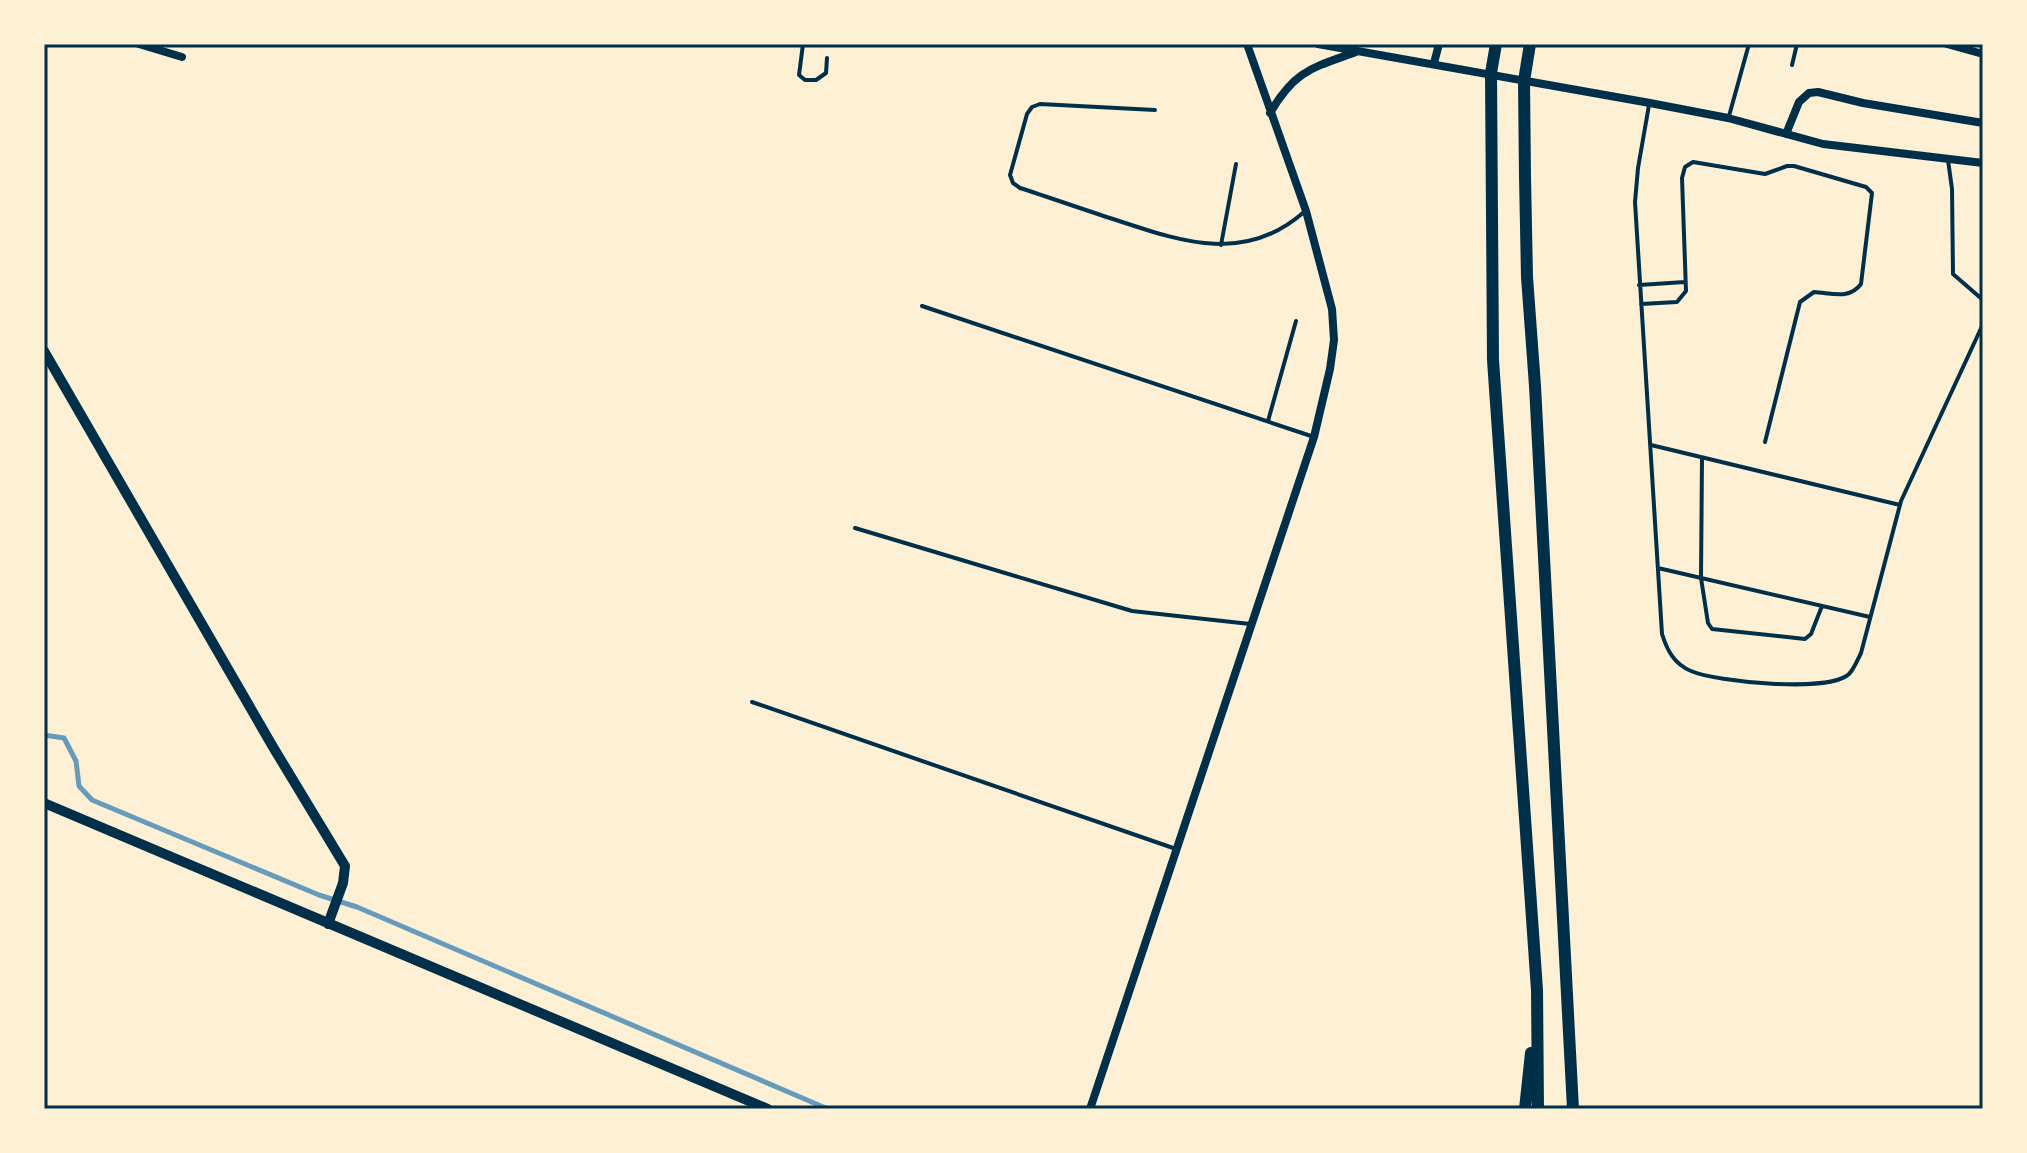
<svg xmlns="http://www.w3.org/2000/svg" width="2027" height="1153" viewBox="0 0 2027 1153" font-family="'Noto Sans',sans-serif">
  <style>
    .lines { fill: none; stroke-linecap: round; stroke-linejoin: round }
    .stream { stroke: #669bbc; stroke-width: 5 }
    .service { stroke: #003049; stroke-width: 4 }
    .minor { stroke: #003049; stroke-width: 8 }
    .tertiary { stroke: #003049; stroke-width: 10 }
    .primary { stroke: #003049; stroke-width: 12 }
    .neatline { fill: none; stroke: #003049; stroke-width: 3 }
  </style>
  <rect width="100%" height="100%" fill="#fdf0d5"/>
  <g class="lines">
    <path class="stream" d="M44,735L64,738L76,761L79,786L92,800L319,895L357,907L828,1109"/>
    <path class="service" d="M803,44L799,75L805,80H816L826,73L827,58
      M1792,65L1797,44
      M1649,105L1638,168L1635,202L1662,634C1667,650 1674,664 1691,671C1716,682 1829,693 1849,674C1854,669 1858,659 1861,653L1901,501L1983,324
      M1155,110L1040,104L1032,107L1027,114L1010,175L1013,183L1020,188C1051,198 1082,209 1113,219C1180,241 1244,265 1304,212
      M1729,116L1749,44
      M1948,160L1952,189L1953,274L1983,300
      M1221,245L1236,164
      M1639,285L1685,282
      M1641,304L1677,302L1686,291L1682,178L1685,167L1693,162L1765,174L1787,166H1794L1866,187L1872,193L1861,284C1849,300 1832,293 1814,292L1800,302L1765,442
      M922,306L1314,437
      M1268,421L1296,321
      M1651,445L1900,505
      M1702,459L1701,578L1708,623L1712,629L1805,639L1811,634L1822,606
      M855,528L1132,611L1250,624
      M1658,568L1870,617
      M752,702L1176,849"/>
    <path class="minor" d="M139,44L182,57
      M1318,44L1650,103L1728,118L1823,144L1983,163
      M1947,44L1983,54
      M1434,63L1439,44
      M1270,113C1295,70 1312,68 1356,52
      M1786,134L1799,102L1809,93L1818,92L1863,103L1983,123
      M1090,1109L1314,437L1330,369L1334,340L1332,309L1306,211L1247,44"/>
    <path class="tertiary" d="M44,351L273,747L345,866L343,883L328,924
      M44,803L768,1109"/>
    <path class="primary" d="M1496,44L1491,73L1493,360L1537,990L1538,1109
      M1530,44L1524,81L1525,177L1527,277L1535,386L1573,1109
      M1525,1109L1531,1053"/>
  </g>
  <rect width="2027" height="1153" fill="none" stroke="#fdf0d5" stroke-width="92"/>
  <rect x="46" y="46" width="1935" height="1061" class="neatline"/>
</svg>
